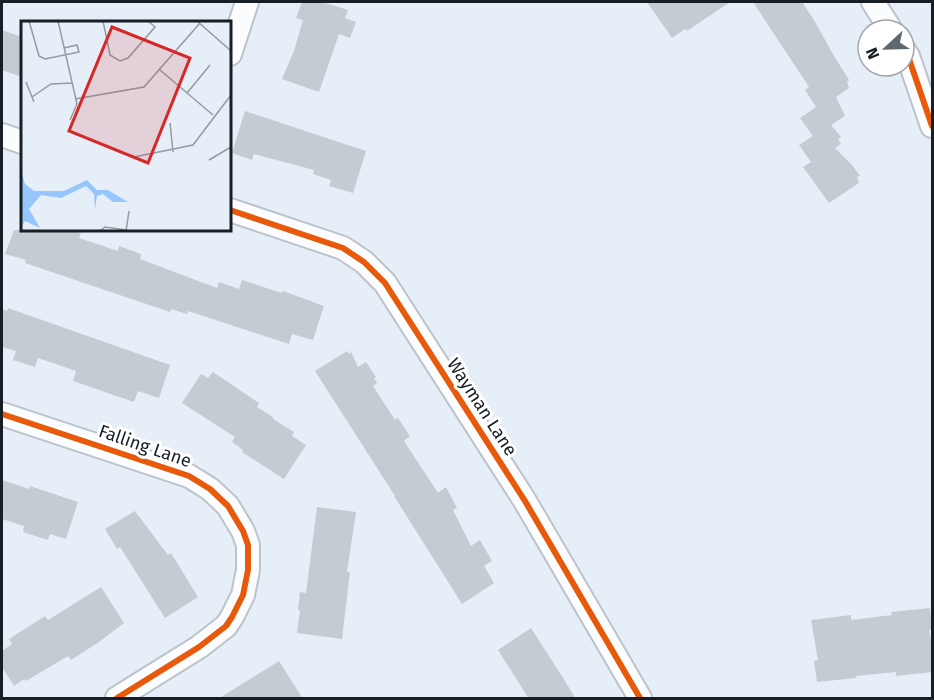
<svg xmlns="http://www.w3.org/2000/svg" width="934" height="700" viewBox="0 0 934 700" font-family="'Fira Sans',sans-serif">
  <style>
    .building { fill: #c4cbd3 }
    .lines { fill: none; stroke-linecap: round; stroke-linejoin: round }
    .street-casing { stroke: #bcc3ca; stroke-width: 26 }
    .street { stroke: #fbfcfe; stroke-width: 22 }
    .cycleway-casing { stroke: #fff; stroke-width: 10 }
    .cycleway { stroke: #e8590c; stroke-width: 6 }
    .labels { text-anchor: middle; stroke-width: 6; stroke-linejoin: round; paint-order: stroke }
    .street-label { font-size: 18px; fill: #171e26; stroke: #fff }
    .inset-road { fill: none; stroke: #939ba3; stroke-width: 1.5 }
    .view { fill: #d62828; fill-opacity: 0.15; stroke: #d62828; stroke-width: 3 }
    .inset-edge { fill: none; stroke: #171e26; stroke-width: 3 }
  </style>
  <rect width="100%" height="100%" fill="#e6eef7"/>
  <path class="building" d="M302,2H322L348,10L345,18L356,22L350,38L339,34L319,92L282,79L294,51L303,20L296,18Z
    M647,2H730L687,31L685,29L672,38Z
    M753,2H802L814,20L834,56L849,80L847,82L849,88L836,97L845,116L831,125L841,137L838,139L841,144L835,148L852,165L860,176L857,177L859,183L829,203L803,167L811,162L799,145L813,136L800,118L816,107L805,90L809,87Z
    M2,30L22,37V77L2,70Z
    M245,111L366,151L353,193L329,186L331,180L313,174L314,170L254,154L252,160L232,153Z
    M14,230H70L81,233L79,238L118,251L119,246L141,254L140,259L217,288L219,282L239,289L242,280L282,293L283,291L324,306L313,340L292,334L289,344L188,311L187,314L171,309L170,312L25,263L26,260L5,254Z
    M8,308L170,365L159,398L138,391L134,402L73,381L76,371L38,358L35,367L13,360L16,351L2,347V309L7,311Z
    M347,351L349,354L351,352L358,367L366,362L376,377L374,378L377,383L373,386L395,420L398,418L410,436L404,441L438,493L446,487L457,508L453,510L471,546L480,540L492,561L484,566L494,583L462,604L394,496H395L315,371Z
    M213,372L259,403L257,407L274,418L273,419L294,432L292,436L306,445L284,479L242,452L243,450L232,442L235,437L182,403L201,374L208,378Z
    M2,480L29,489L30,486L78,502L66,539L50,534L48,540L23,532L24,526L2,519Z
    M317,507L356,512L347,572H350L342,639L297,633L300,610H298L300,592L306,593Z
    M135,511L168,555L171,553L198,597L165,618L120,547L117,549L105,529Z
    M101,587L124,623L99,642L71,660L68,656L26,681L24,679L14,686L2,667V651L12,644L9,639L45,616L48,620Z
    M930,608L932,630H929L933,650V672L896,676V672L856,676V678L817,682L814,661L818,660L811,620L851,615V620L892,615L891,612Z
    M531,628L565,681L576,699H529L498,650Z
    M279,661L303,699H218Z"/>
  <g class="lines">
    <g class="street-casing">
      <path id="street" d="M873,2L891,30
        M904,50L908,56L932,126
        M230,54L247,2
        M2,135L22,142
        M230,210L343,248L364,262L385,283L525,501L640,698
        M2,414L189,476L210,489L228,506L243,531L248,545V570L243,595L232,617L226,626L199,647L117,698"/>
    </g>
    <use href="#street" class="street"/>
    <g class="cycleway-casing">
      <path id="cycleway" d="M904,50L908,56L932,126
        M230,210L343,248L364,262L385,283L525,501L640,698
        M2,414L189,476L210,489L228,506L243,531L248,545V570L243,595L232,617L226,626L199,647L117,698"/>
    </g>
    <use href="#cycleway" class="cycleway"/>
  </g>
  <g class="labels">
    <g class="street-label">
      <text transform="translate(482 407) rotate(57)" y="6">Wayman Lane</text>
      <text transform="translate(145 446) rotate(19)" y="6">Falling Lane</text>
    </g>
  </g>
  <g transform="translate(21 21)">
    <rect width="210" height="210" fill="#e6eef7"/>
    <path d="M0,149L4,163L13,170H43L66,159L76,169H87L107,181H92L82,173L76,175L74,188L73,173L65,165L40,177L20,174L8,188L19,207L4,200L0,206Z" fill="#96c6fb"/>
    <path class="inset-road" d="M8,0L18,35L24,38L58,31L56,24L43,27M37,0L56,83L49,99M82,0L89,34L99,40L107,37L134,6L127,0M176,0L210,30M139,49L192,94M5,61L13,81M166,72L189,44M11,76L30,63L51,62M54,78L123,66L179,2M149,102L152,131M113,136L172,124L210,74M188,139L210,126M79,210L84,206L105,209M105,210L108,190"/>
    <path class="view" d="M91,6L169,37L127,142L48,110Z"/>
    <rect width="210" height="210" class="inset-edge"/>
  </g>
  <rect width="934" height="700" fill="none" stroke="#171e26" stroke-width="6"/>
  <g transform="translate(886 48) rotate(248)"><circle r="28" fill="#ffffff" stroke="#a2a5a8" stroke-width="1.5"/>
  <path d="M0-4.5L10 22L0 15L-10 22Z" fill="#5f676f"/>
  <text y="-9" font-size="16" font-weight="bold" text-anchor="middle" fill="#171e26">N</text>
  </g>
</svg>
